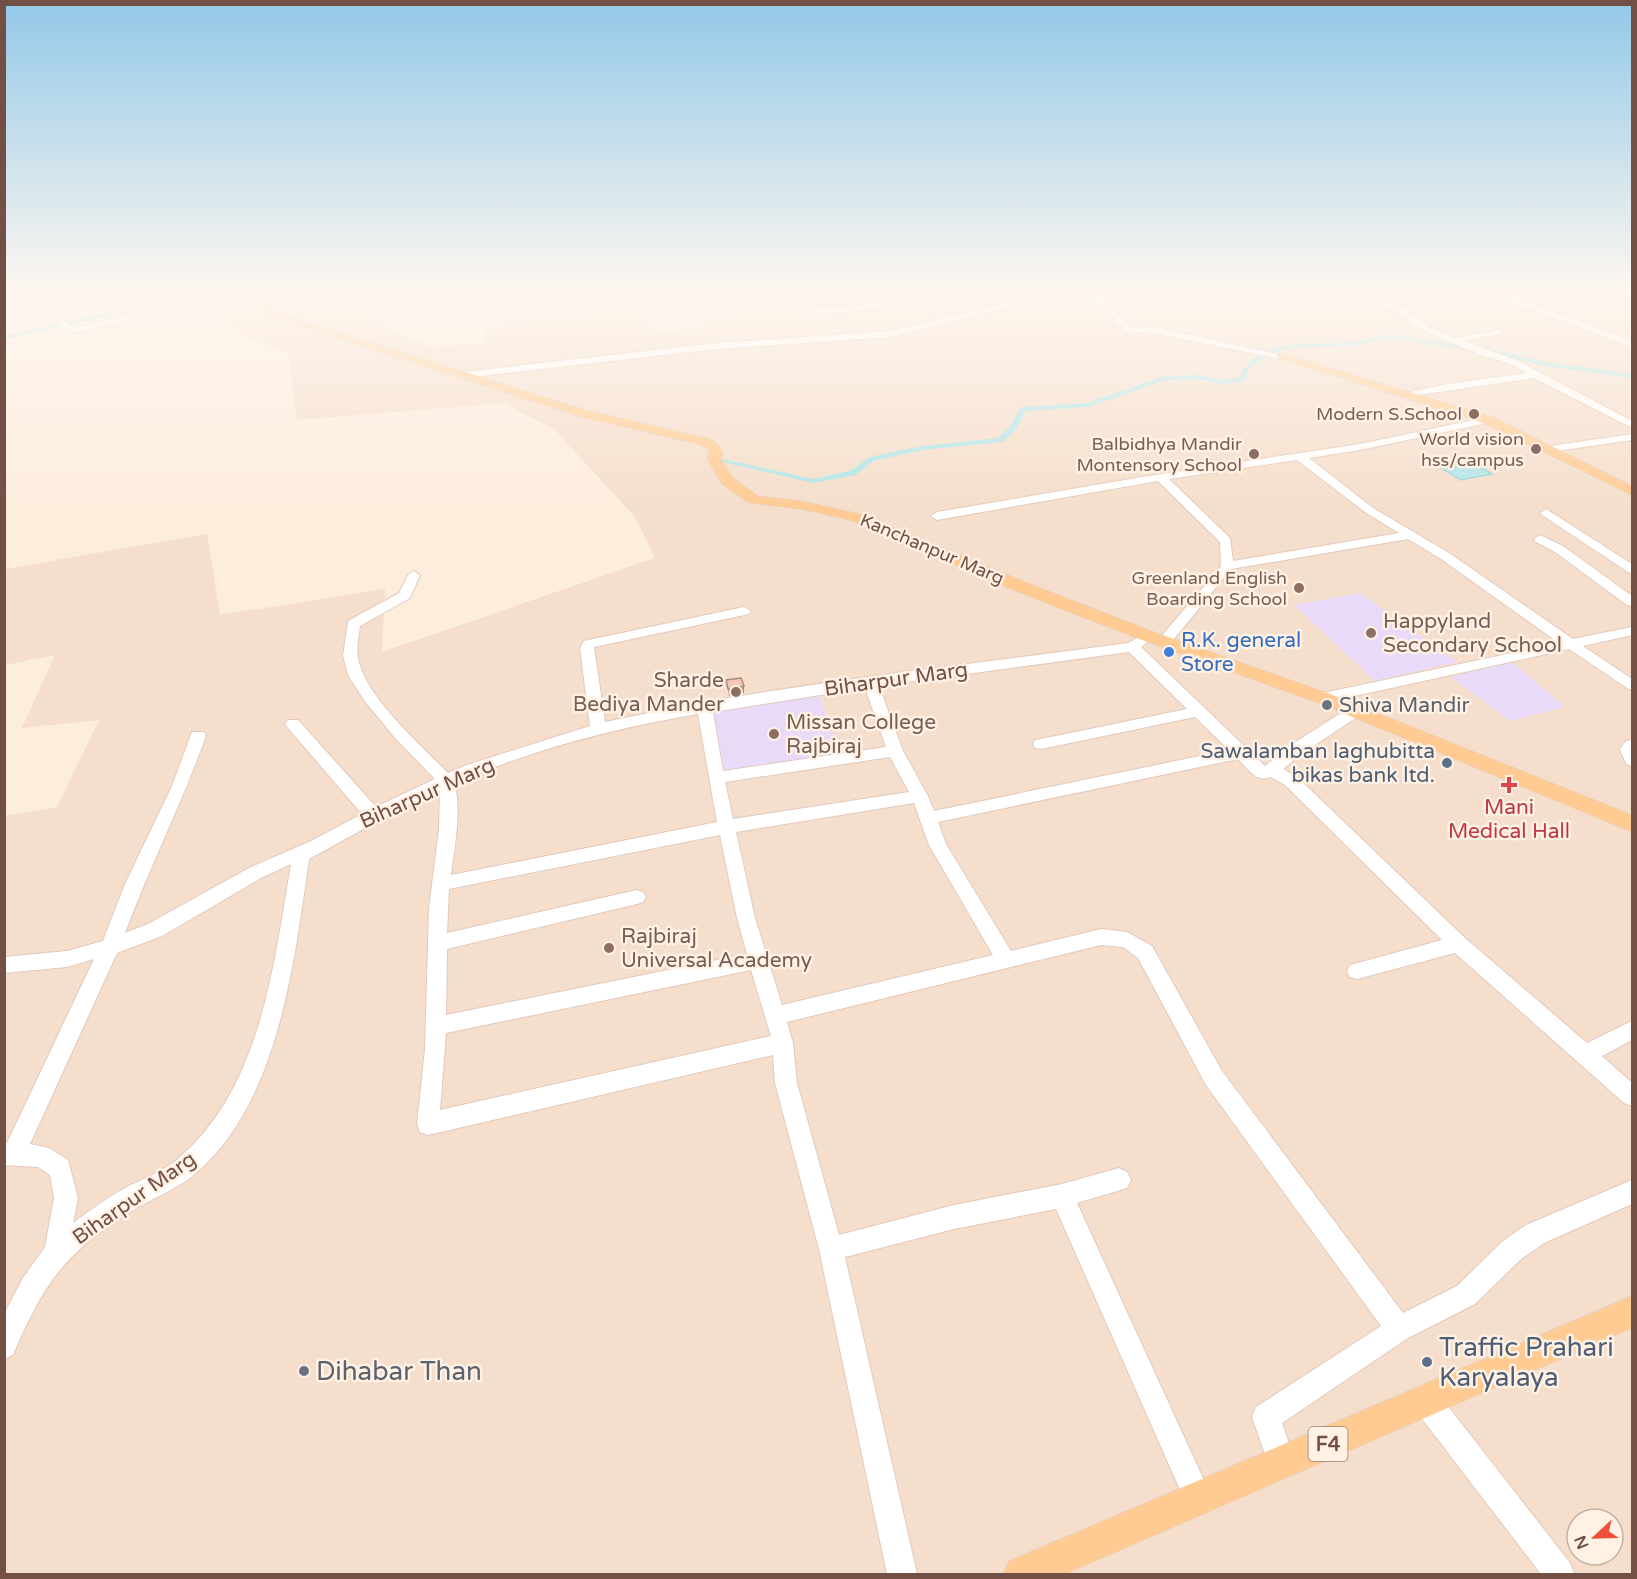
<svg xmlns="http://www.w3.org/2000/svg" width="1637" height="1579" viewBox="0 0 1637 1579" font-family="'Varela Round',sans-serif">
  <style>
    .residential { fill: #f5decb; fill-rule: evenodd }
    .education { fill: #eadaf9 }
    .green { fill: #d4eabc }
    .water { fill: #b1e5e7; stroke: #97d6d9; stroke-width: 1.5 }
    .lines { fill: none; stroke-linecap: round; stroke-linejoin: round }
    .canal { fill: #b1e5e7; fill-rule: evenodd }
    .minor-casing { stroke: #e3cabc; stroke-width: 2 }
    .major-casing { stroke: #dbd2cf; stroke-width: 1 }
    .minor { fill: #fff; fill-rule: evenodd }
    .major { fill: #ffcb92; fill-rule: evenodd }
    .shaded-wall { fill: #ab8b7d }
    .building { fill: #f4c6b3; stroke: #ab8b7d; stroke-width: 1.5 }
    .education-dot { fill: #8d6e63; stroke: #fff1e4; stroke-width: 2 }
    .shop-dot { fill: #3f7fe0; stroke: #fff1e4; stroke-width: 2 }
    .worship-dot { fill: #6b7280; stroke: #fff1e4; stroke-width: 2 }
    .service-dot { fill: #5c6f8a; stroke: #fff1e4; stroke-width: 2 }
    .health-dot { fill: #e0444e; stroke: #fff1e4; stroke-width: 2 }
    .labels { text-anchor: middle; stroke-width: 5; stroke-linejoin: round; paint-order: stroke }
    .far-education-label { font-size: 18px; fill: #785e54; stroke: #fff1e4; text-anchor: end }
    .far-street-label { font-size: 18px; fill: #735045; stroke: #fff1e4 }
    .shield { fill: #fff1e4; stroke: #9d8075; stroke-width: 1.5 }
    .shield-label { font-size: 20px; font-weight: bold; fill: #735045 }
    .education-label { font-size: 21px; fill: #785e54; stroke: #fff1e4; text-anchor: start }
    .shop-label { font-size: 21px; fill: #366cbe; stroke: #fff1e4; text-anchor: start }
    .street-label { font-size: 21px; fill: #735045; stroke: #fff1e4 }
    .worship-label { font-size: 21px; fill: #5b616d; stroke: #fff1e4; text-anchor: start }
    .service-label { font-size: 21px; fill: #4e5e75; stroke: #fff1e4; text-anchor: end }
    .health-label { font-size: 21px; fill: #be3a42; stroke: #fff1e4 }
    .near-service-label { font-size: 26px; fill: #4e5e75; stroke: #fff1e4; text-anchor: start }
    .near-worship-label { font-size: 26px; fill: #5b616d; stroke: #fff1e4; text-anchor: start }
  </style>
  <rect width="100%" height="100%" fill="#fdeddd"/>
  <path class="residential" d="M263,289H367L371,319L432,347L486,342V326L644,306L654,333L708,327L700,314L750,312L748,294L770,289H1632V1574H5V816L57,807L99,720L22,728L55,655L5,665V569L207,534L220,615L385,589L382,652L655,558L635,517L555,430L503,403L297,420L288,353L243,336L219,316L223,300ZM1577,1519H1613V1555H1577Z"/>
  <path class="education" d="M1360,593L1457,662L1375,681L1294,605Z
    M1512,662L1565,707L1510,721L1451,677Z
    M819,693L841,758L723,774L711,709Z"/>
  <path class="green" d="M4,289H91L70,295L5,299Z"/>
  <path class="water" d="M809,289H879L880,291L874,296L817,301L811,296Z
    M1472,462L1492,474L1461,480L1441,468Z"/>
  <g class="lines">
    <path class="canal" d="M210,289H220L4,340V336Z
      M1384,335H1401L1423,340L1483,347L1545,362L1632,374V378L1545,366L1483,351L1423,344L1401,339H1384L1353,346L1294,347L1270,354L1250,368L1245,380L1242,382L1220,384L1197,379L1163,381L1088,407L1026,411L1016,429L1003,442L922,450L873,461L856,475L813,483L710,459L714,457L813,479L850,471L870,457L922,446L998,438L1010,426L1021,407L1087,403L1162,377L1197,375L1220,380L1239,378C1256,335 1315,346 1352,342C1363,341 1374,337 1384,335Z"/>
    <g class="minor-casing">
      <path id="minor" d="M242,289H256L82,332H68L59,323L63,320L73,327L82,326Z
        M956,289H978L846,312L813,313L809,311L813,309L846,308Z
        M1176,289H1220L1216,291L1100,298L1131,327L1159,328L1286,356L1281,359L1159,334L1126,331L1091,299L1028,302L890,337L717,349L463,378L458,375L463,372L717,343L890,331L1028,298Z
        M1348,289H1359L1407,310L1429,327L1454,338L1500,330V334L1463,341L1519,361L1632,421V428L1534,378L1405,397V393L1448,384L1526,373L1513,365L1481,355L1423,331L1401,314Z
        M1465,289C1480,289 1493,295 1507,296C1526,297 1552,289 1573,289L1519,299L1632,341V347L1511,302Z
        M1619,289L1632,290V294L1620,291Z
        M1488,417L1493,420L1492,422L1360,450L1309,458L1373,508L1449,553L1573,639L1632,627V635L1583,646L1632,679V690L1627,688L1569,649L1323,703L1318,701L1316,698L1323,693L1559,643L1441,559L1408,539L1231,569L1169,645H1159L1157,642L1159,639L1221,566L1220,542L1158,481L937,520L931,516L937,512L1142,477L1360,444ZM1297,460L1365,512L1399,533L1233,561L1230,538L1169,479Z
        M1632,434V440L1550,452L1545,449L1550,446Z
        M1546,509L1632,564V573L1628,572L1542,515L1540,513Z
        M1540,535L1563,546L1632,596V606L1627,605L1555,552L1536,542L1534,539Z
        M414,571L420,575L410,598L360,626C359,636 356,648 358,658C365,697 421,745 448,773L467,765L590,726L580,648L584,641L744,607L751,611L749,614L594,647L605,722C777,684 953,667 1128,643L1148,632L1155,636L1141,647L1265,766L1288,747L1350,707H1360L1363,711L1360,715L1300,755L1283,769L1297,777L1465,938L1587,1043L1632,1021V1040L1602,1056L1632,1083V1106L1624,1103L1455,953L1357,979L1350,977L1347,971L1350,965L1442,940L1285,785L1271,777C1256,783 1248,769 1238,759L938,822L946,844L1011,951L1101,929L1127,932L1152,946L1222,1071L1403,1313L1457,1286L1503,1241L1526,1225L1632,1180V1204L1544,1243L1521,1259L1475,1304L1408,1338L1282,1423L1296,1464L1292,1474L1282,1478L1272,1474L1252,1417L1256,1407L1381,1326L1206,1085L1138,958L1123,947L1101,945L787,1022L793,1043L797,1083L839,1235L954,1205L1062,1184L1119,1168L1127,1172L1131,1180L1127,1188L1077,1203L1213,1500L1209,1510L1199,1514L1189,1510L1056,1209L954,1229L845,1257L917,1574H887L819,1249L775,1083L773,1055L428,1135L420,1132L417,1124L425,1049L429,908L439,829L440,791L407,805L309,859C294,963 279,1102 195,1174C176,1190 152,1198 132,1211C65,1252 43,1284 13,1355L4,1359V1314L23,1278L45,1247L54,1198L50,1175L38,1167L4,1165V1143H7L94,959L67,967L4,973V957L67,951L103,941L125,884L172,786L192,732H204L206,736C182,803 150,866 125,933L148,924L249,868L311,841L362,814L288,728L285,724L288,720H298L376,807L435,779L395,738L364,700L348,675L343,656L348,621L399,593L408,575ZM1129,652L1187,709L1041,739L1035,740L1033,744L1035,748L1041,749L1195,717L1229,750L934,811L928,796L903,751L879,686ZM865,688L886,747L723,771L713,712ZM698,714L717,822L451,875C455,845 461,813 455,784C531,749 616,728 698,714ZM890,757L909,792L733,819L725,782ZM914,803L929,845L993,955L782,1005L755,918L736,832ZM720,835L737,918L747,954L446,1015L447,949L637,904L643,902L646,897L643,892L637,890L447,933L449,889ZM291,864C274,964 261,1088 179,1158C163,1172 142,1179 123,1189C106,1199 89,1211 73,1223L78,1198L68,1160L49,1148L30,1144L117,953L162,936L261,878ZM751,970L771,1036L440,1110L446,1033Z
        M1632,740V766L1626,764L1620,749L1626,741Z
        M1426,1388L1436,1391L1570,1563L1574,1574H1541L1416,1411L1413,1401L1416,1391Z"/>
    </g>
    <g class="major-casing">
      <path id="major" d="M247,289H257L268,305L288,316L586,410L707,438L717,443L723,453L721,459L733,478L758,496L801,501L860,514L1030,584L1154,632L1330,694L1632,815V832L1316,702L1142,640L1018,592L850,520L801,509L749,503L722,484L707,459L709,453L707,449L698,444L577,416L280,320L261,310Z
        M1281,353L1493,417L1632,486V495L1483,423L1277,358V354Z
        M1632,1296V1328L1065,1574H1003L1009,1561Z"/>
    </g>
    <use href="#minor" class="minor"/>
    <use href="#major" class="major"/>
  </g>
  <path class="shaded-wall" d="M744,686V693L729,696L728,689Z"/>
  <path class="building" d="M741,678L744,686L728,689L726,680Z"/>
  <linearGradient id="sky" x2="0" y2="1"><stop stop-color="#92c8e8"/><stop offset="0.57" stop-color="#fef7f0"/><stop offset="1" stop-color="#fef7f0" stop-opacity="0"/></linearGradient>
  <rect width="1637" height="510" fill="url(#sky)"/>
  <g class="education-dot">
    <circle cx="1474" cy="414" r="6"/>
    <circle cx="1536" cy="449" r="6"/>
    <circle cx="1254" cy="454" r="6"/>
    <circle cx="1299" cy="588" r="6"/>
    <circle cx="1371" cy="633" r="6"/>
    <circle cx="736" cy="692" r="6"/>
    <circle cx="774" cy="734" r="6"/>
    <circle cx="609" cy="948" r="6"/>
  </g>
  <circle class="shop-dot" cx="1169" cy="652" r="6"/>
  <g class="worship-dot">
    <circle cx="1327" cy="705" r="6"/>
    <circle cx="304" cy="1371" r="6"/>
  </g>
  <g class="service-dot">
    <circle cx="1447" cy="763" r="6"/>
    <circle cx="1427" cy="1362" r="6"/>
  </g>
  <path class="health-dot" d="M1506 776h6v6h6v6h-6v6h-6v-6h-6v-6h6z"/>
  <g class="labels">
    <g class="far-education-label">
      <text x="1462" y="420">Modern S.School</text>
      <text x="1524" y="445">World vision<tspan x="1524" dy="21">hss/campus</tspan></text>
      <text x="1242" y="450">Balbidhya Mandir<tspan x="1242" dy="21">Montensory School</tspan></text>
      <text x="1287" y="584">Greenland English<tspan x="1287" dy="21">Boarding School</tspan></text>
    </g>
    <g class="far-street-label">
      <text transform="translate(932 549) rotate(23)" y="6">Kanchanpur Marg</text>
    </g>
    <rect class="shield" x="1308.5" y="1427" width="39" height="34" rx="4.5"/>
    <g class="shield-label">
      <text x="1328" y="1451">F4</text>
    </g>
    <g class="education-label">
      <text x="1383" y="628">Happyland<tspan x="1383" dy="24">Secondary School</tspan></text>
      <text x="724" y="687" text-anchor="end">Sharde<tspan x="724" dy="24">Bediya Mander</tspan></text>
      <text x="786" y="729">Missan College<tspan x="786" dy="24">Rajbiraj</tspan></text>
      <text x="621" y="943">Rajbiraj<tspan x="621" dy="24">Universal Academy</tspan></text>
    </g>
    <g class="shop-label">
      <text x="1181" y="647">R.K. general<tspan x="1181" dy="24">Store</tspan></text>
    </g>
    <g class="street-label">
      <text transform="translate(896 679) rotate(-8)" y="7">Biharpur Marg</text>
      <text transform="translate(427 793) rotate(-24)" y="7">Biharpur Marg</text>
      <text transform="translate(134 1198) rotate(-35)" y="7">Biharpur Marg</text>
    </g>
    <g class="worship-label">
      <text x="1339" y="712">Shiva Mandir</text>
    </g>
    <g class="service-label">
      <text x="1435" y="758">Sawalamban laghubitta<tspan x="1435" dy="24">bikas bank ltd.</tspan></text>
    </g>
    <g class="health-label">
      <text x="1509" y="814">Mani<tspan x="1509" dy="24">Medical Hall</tspan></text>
    </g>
    <g class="near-service-label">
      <text x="1439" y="1356">Traffic Prahari<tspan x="1439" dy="30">Karyalaya</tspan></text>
    </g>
    <g class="near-worship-label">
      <text x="316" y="1380">Dihabar Than</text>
    </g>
  </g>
  <rect width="1637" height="1579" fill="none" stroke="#735045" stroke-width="12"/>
  <g transform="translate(1595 1537) rotate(248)"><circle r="28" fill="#fff1e4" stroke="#c7b1a4" stroke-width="1.5"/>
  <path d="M0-4.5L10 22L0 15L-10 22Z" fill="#ee4f3b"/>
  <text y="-9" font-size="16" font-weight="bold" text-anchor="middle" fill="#735045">N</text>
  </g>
</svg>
